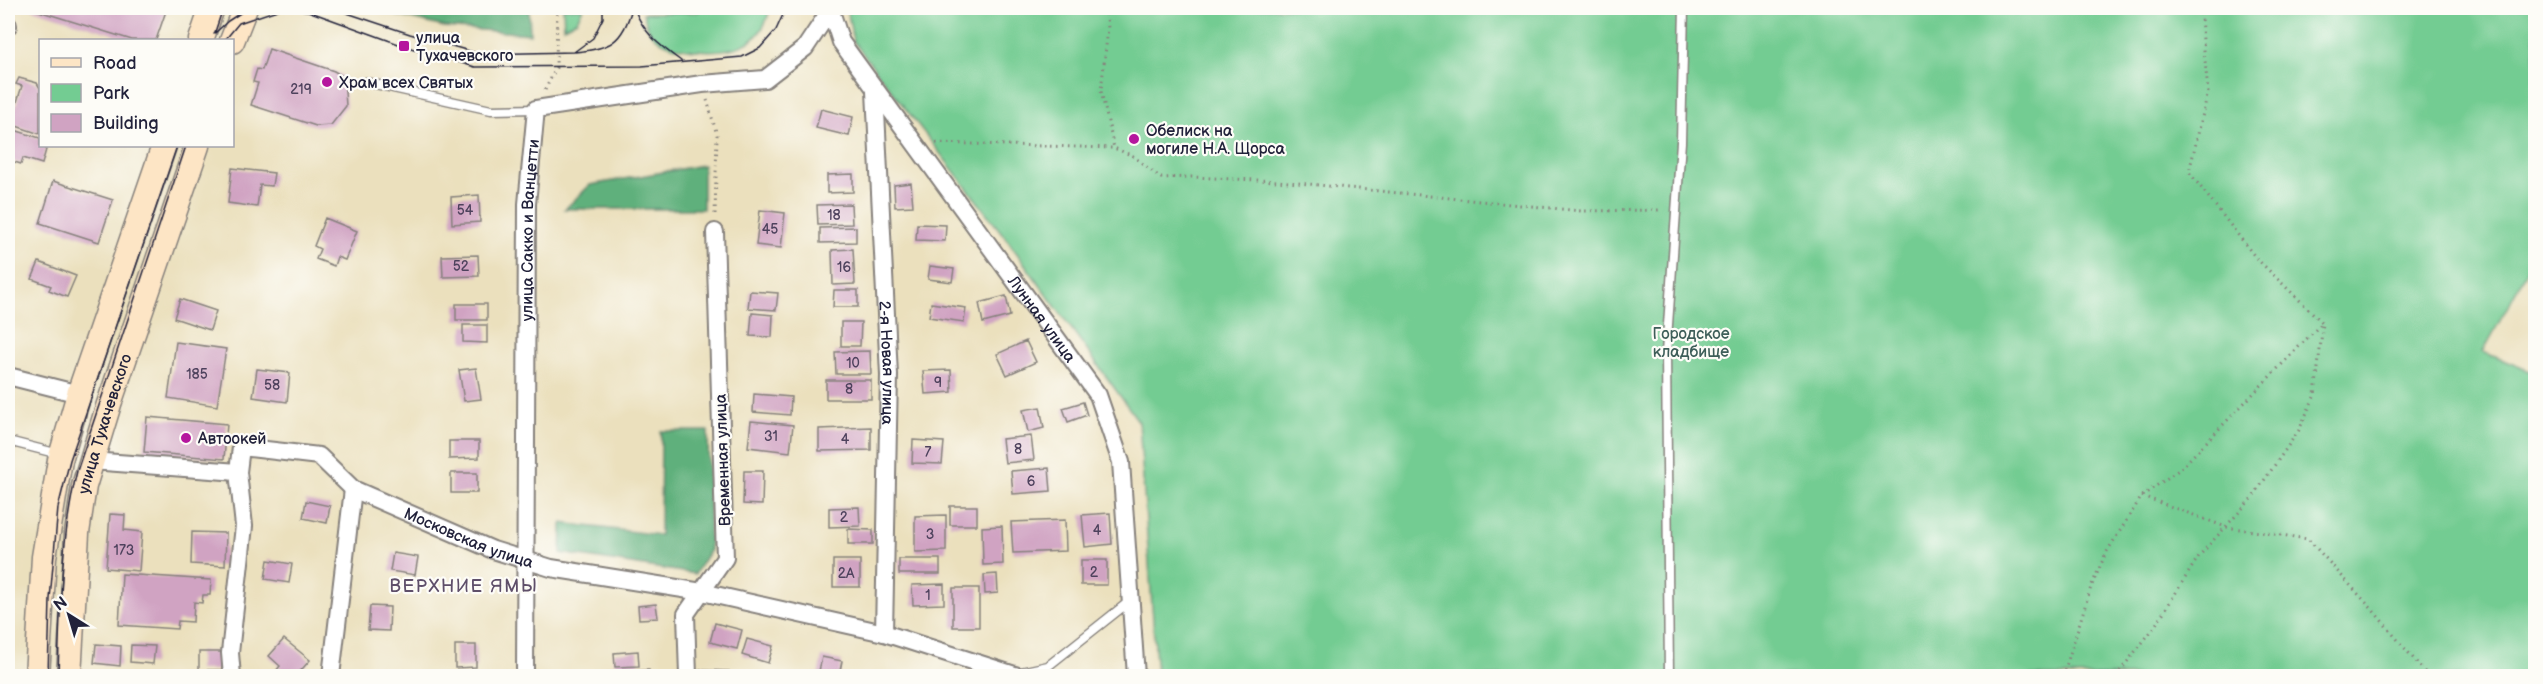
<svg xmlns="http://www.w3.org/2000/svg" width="2543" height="684" viewBox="0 0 2543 684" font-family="'Balsamiq Sans',sans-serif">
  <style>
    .green { fill: #73cc92; stroke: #4a7766; stroke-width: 1.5 }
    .forest { fill: #5eb07c; stroke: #40695c; stroke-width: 1.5 }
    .building { fill: #d0a3c2 }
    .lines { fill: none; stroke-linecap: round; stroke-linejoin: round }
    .lane-casing { stroke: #86817c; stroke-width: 11 }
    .street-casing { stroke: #86817c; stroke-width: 20 }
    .secondary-casing { stroke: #86817c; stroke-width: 27 }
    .path { stroke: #86817c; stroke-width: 3; stroke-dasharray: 1.5 4.5; stroke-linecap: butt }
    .lane { stroke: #fff; stroke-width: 8 }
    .street { stroke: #fff; stroke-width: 16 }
    .secondary { stroke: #fde5c5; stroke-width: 24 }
    .tram { stroke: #22223b; stroke-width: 1.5 }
    .poi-dot { fill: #b5179e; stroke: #fdfcf7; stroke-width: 2 }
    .labels { text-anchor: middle; stroke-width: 4.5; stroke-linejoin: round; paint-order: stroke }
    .number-label { font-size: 14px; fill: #4e425d }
    .poi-label { font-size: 16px; fill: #22223b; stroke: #fdfcf7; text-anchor: start }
    .street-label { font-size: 16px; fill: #22223b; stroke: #fdfcf7 }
    .park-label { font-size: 16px; fill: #3e5e59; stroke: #fdfcf7 }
    .neighbourhood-label { font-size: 18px; letter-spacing: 1.5px; fill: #5f4f6a; stroke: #fdfcf7 }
  </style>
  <rect width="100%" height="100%" fill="#fdfcf7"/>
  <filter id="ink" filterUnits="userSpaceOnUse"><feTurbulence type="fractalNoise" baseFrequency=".0167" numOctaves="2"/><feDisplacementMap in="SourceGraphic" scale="12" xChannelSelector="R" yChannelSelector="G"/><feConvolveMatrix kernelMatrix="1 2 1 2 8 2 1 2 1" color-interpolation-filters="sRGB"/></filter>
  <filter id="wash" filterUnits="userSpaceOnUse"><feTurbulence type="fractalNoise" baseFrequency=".008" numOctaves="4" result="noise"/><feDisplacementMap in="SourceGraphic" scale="24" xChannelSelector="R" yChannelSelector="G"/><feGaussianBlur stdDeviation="1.35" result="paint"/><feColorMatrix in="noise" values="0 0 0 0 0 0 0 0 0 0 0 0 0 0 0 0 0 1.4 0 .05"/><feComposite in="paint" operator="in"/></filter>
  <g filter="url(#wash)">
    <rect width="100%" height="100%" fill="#ebe0bd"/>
    <path class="green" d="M563,8H583L577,20L564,27Z
      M699,8H770C762,48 730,53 695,50C678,48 665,47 652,34C647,30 646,20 643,13L698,12Z
      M847,8H2535V256L2483,352L2535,373V676H1157L1139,422L1008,241L853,41Z"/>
    <path class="forest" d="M366,8L529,10L530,34L444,27Z
      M703,165V209H565L590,185Z
      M661,431H708L710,550L695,574L561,553L562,523L660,535Z"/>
    <g id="blocks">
      <path class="building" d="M29,8H167L156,40H132Z
        M269,49L334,71L344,77L346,106L331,125L316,126L251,105L258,83L253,82L257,69L262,70Z
        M19,78L37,83L40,88V134L10,124L22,86L16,84Z
        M821,109L853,117L849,136L816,128Z
        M8,128L40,138V146H47L42,164L23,158L21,164L8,160Z
        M232,168L274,173L272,186L260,185L257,207L228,203Z
        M853,174V192L827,193V175Z
        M53,181L113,200L99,242L40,223Z
        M911,183L913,206L895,207L894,185Z
        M479,195L480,222L452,224L451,197Z
        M851,204L852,224L818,225L817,205Z
        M760,210L785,213L781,248L756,245Z
        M325,218L357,231L345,260L337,257L334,266L316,259L320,249L314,246Z
        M917,224L946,225L945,241L916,240Z
        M856,227V242L820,243V228Z
        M853,249L855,284L833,285L832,250Z
        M478,255L479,276L443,277L442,256Z
        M39,262L76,276L67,297L49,290L51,286L32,279Z
        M930,266L954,269L952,282L928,279Z
        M834,290H858V307H833Z
        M750,291L778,293L776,310L748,308Z
        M1006,296L1010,316L983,323L979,303Z
        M180,299L216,311L210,330L174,318Z
        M931,303L966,308L964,322L929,317Z
        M456,304H487V320H456Z
        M752,313L773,315L772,337L750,336Z
        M841,322H861L860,346H841Z
        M463,325H487V343L463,342Z
        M1026,341L1036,362L1007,375L997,354Z
        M176,342L226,349L217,406L168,398Z
        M870,351L871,374H836L835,352Z
        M476,368L481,399L464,401L459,370Z
        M257,369L290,373L287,402L253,397Z
        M951,370L952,392L925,394L923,371Z
        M826,380H871V399H826Z
        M754,394L791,397L790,415L753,412Z
        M1083,402L1087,415L1068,422L1063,408Z
        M1040,407L1044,428L1028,432L1023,410Z
        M147,417L227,424L224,459L144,452Z
        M751,421L793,425L790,452L748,447Z
        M871,427V450L819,451V429Z
        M1031,436L1034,460L1005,463L1002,439Z
        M913,440L944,442L942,464L912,463Z
        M449,441H479V458L449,459Z
        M1049,468L1051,491L1013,494L1011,471Z
        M744,471H763L762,505L743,504Z
        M451,473H477V493H451Z
        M306,501L330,506L327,523L303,518Z
        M950,506H977V525H950Z
        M859,507L860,526L829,527V508Z
        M1110,513L1112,544L1085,547L1082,515Z
        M110,514L125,515L124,530L142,532L139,571L106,568Z
        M946,515V551L915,552V516Z
        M1065,520L1066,551L1013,553L1011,522Z
        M1002,526L1003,564L983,565L982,527Z
        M848,529L873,530V544H848Z
        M192,532L226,533L225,566L191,564Z
        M393,553L418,557L415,575L390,571Z
        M899,559H940V574H899Z
        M268,560L292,564L289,583L265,579Z
        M833,560H860V587H833Z
        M1081,560H1107V585H1081Z
        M122,574L211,580L210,595H203L202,603L194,602L193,622L178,621L177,629L119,625Z
        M997,574L998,593L985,594L984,575Z
        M944,584V604L913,605L912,585Z
        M953,588H979V627H953Z
        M656,604L658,618L639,619L638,606Z
        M370,606L390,607L389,631L368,630Z
        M715,623L742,630L737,649L710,642Z
        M284,639L310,660L296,676H282L276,671L280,666L269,656Z
        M747,639L773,646L768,663L742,655Z
        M96,644L121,646L120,666L94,663Z
        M131,645L155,646L153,664L130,662Z
        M455,645H476V667L455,668Z
        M638,651L639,666L615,667L614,653Z
        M199,652H222V670H199Z
        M822,657L842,661L839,676H818Z
        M649,670L650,676H628V671Z
        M700,670L729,671V676H700Z"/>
    </g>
  </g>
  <g filter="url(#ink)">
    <use href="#blocks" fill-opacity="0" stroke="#86817c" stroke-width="1.5"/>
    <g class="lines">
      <g class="lane-casing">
        <path id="lane" d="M366,82L491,110L536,109
          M8,441L59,454
          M1016,673L1048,666L1130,601
          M1669,676L1666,353L1681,142L1684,8"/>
      </g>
      <g class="street-casing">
        <g id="street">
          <path id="s1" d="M830,8L841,42L1098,395L1121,462L1136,676"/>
          <path d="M8,26V25"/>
          <path id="s2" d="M875,91L889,375L884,633"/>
          <path d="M8,376L79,394"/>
          <path d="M91,461L238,472"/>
          <path id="s3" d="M232,676L230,653L244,526L238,472L241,447L319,456L353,489L493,550L551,568L702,592L884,633L1018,676"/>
          <path d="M331,676L353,489"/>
          <path id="s4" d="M525,676L527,204L536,109L702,84L765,79L805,48L829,12"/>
          <path d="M688,676L686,614L725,558L715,232"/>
        </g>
      </g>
      <g class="secondary-casing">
        <g id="secondary">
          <path d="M201,40L212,8"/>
          <path d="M232,41L245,8"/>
          <path d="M37,676L44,557L60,460L79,394L164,146"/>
          <path id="s5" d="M69,676L77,533L84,486L109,404L197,146"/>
        </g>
      </g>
      <path class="path" d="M1106,8L1108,28L1101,91L1114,148
        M545,90L556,68L557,8
        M707,100L717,135L715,215
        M936,143L1114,148L1133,156L1161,178L1191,177L1278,181L1581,211L1662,210
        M2142,496L2226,527L2308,539L2372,609L2428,676
        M2063,676L2091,587L2106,553L2142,496L2180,469L2321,324
        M2116,676L2153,629L2199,556L2252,498L2299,430L2315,395L2323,323L2256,258L2189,172L2208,92L2200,8"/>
      <use href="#lane" class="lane"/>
      <use href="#street" class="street"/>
      <use href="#secondary" class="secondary"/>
      <path class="tram" d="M332,8L410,34L480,54L574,52L593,38L603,18V8
        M634,8C644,34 659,45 681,61
        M215,32L223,8
        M214,34L228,21L248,8
        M225,40L239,23L283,8L308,11L404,46L475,67L642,66L742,57L760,48L776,30L786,8
        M575,52C610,49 623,42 632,8
        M48,676L50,599L58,508L70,460L177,146
        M58,676C60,608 61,538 77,471L186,146"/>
    </g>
  </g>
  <g class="poi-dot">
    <rect x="398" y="40" width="12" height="12" rx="3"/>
    <circle cx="327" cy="82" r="6"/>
    <circle cx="1134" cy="139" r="6"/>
    <circle cx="186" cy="438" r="6"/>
  </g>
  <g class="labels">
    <g class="number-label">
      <text x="301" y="94">219</text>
      <text x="465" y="215">54</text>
      <text x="834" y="220">18</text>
      <text x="770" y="234">45</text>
      <text x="461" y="271">52</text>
      <text x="844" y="272">16</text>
      <text x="853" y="368">10</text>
      <text x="197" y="379">185</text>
      <text x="938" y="387">9</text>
      <text x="272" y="390">58</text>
      <text x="849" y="394">8</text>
      <text x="771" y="441">31</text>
      <text x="845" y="444">4</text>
      <text x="1018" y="454">8</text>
      <text x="928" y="457">7</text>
      <text x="1031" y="486">6</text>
      <text x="844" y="522">2</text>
      <text x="1097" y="535">4</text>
      <text x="930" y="539">3</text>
      <text x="124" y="555">173</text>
      <text x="1094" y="577">2</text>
      <text x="846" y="578">2А</text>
      <text x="928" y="600">1</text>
    </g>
    <g class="poi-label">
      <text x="416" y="43">улица<tspan x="416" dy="18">Тухачевского</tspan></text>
      <text x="339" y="88">Храм всех Святых</text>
      <text x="1146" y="136">Обелиск на<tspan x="1146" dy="18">могиле Н.А. Щорса</tspan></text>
      <text x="198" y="444">Автоокей</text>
    </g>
    <g class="street-label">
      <text dy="6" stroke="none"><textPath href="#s4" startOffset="446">улица Сакко и Ванцетти</textPath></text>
      <text dy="6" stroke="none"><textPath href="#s1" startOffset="378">Лунная улица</textPath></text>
      <text dy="6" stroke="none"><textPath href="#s2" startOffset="272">2-я Новая улица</textPath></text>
      <text dy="6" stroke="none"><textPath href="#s5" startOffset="256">улица Тухачевского</textPath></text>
      <text transform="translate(722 460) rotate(-92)" y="6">Временная улица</text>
      <text dy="6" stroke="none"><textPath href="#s3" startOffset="482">Московская улица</textPath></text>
    </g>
    <g class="park-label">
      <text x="1691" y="339">Городское<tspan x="1691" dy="18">кладбище</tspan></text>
    </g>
    <g class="neighbourhood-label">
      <text x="464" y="592">ВЕРХНИЕ ЯМЫ</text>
    </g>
  </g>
  <rect width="2543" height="684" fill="none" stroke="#fdfcf7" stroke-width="30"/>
  <rect x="39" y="39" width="195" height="108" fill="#fdfcf7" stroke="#a5a5ac" stroke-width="1.5"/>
  <rect x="51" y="58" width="30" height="9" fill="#fde5c5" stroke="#a5a5ac" stroke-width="1.5"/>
  <text x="93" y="69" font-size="18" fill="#22223b">Road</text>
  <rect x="51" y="84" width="30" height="18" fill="#73cc92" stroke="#a5a5ac" stroke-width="1.5"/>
  <text x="93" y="99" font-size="18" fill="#22223b">Park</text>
  <rect x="51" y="114" width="30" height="18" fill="#d0a3c2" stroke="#a5a5ac" stroke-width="1.5"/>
  <text x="93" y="129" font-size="18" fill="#22223b">Building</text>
  <g transform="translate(69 615) rotate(323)" stroke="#fdfcf7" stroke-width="4.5" paint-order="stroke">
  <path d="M0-4.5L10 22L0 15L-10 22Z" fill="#22223b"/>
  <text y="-9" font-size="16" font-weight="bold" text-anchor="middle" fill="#22223b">N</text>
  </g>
</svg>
